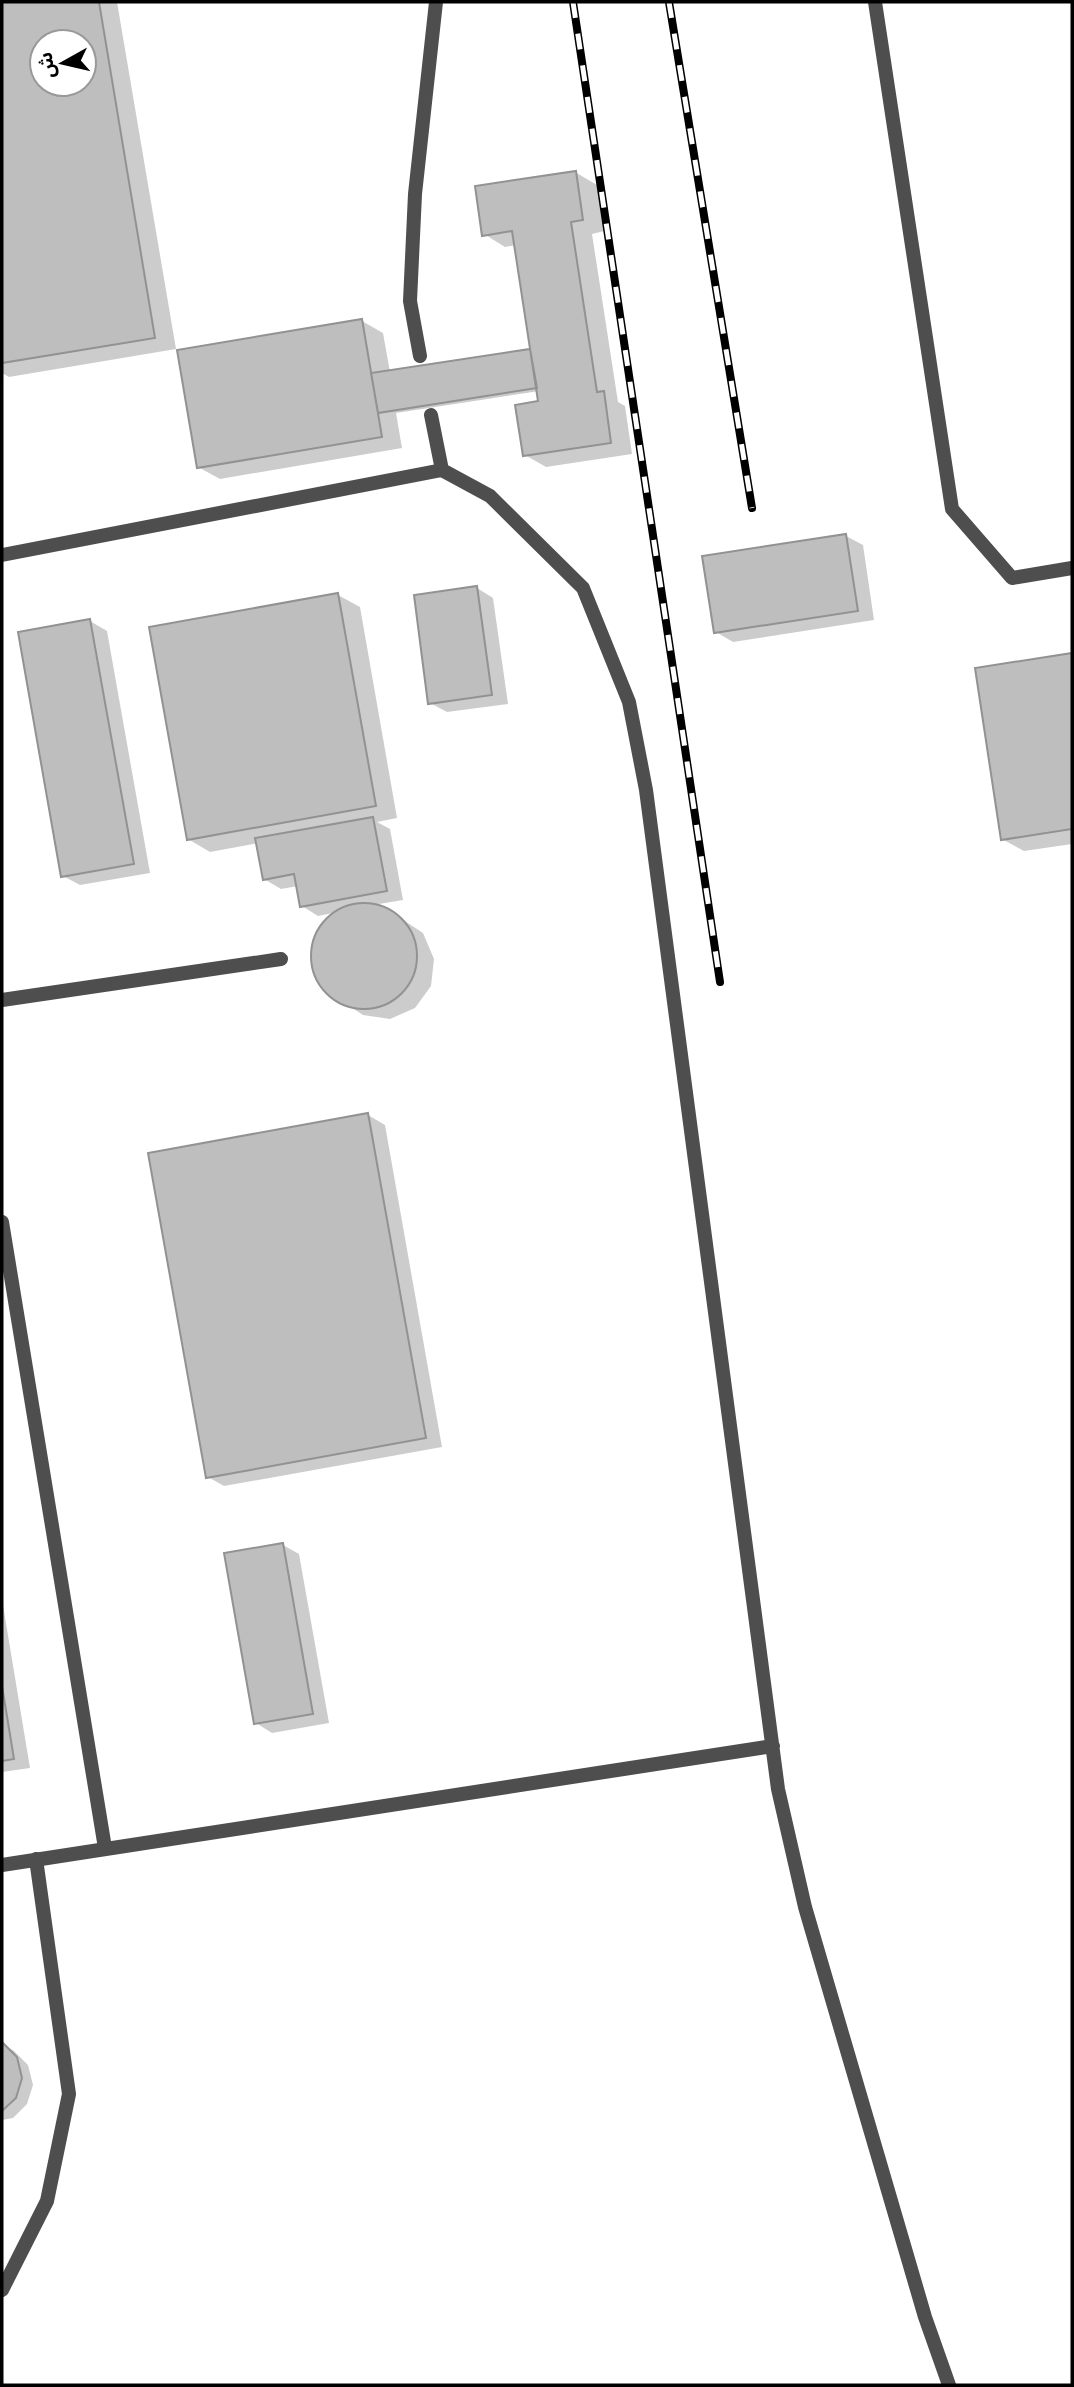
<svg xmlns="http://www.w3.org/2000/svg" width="1074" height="2387" viewBox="0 0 1074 2387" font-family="'IBM Plex Sans','Noto Sans Arabic',sans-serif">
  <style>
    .shadow { fill: #0003; fill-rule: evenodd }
    .building { fill: #bebebe; stroke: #929292; stroke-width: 2; fill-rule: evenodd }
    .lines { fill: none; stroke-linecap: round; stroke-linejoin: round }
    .lane { stroke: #4e4e4e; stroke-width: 14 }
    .rail-casing { stroke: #000; stroke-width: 8 }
    .rail { stroke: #fff; stroke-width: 5; stroke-dasharray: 16; stroke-linecap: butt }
  </style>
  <rect width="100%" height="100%" fill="#fff"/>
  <path class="shadow" d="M2,2H117L176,349L9,377L2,373ZM42,42H84V84H42Z
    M575,172L597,185L604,231L592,234L618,402L625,406L632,454L546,467L525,455L540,402L539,391L396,413L402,448L220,479L198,467L362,321L383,333L390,372L532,350L516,245L505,247L484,234Z
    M846,536L863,545L874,620L733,642L716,632Z
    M477,588L493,598L508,704L447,712L430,703Z
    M338,595L360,607L397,818L377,822L390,829L403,900L379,904L423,933L434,959L431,986L415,1008L390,1019L363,1015L323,989L312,963L315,937L333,913L318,916L302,906L298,886L281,889L264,879L258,843L210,852L188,839Z
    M90,621L107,631L150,873L80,885L63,876Z
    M1072,655V844L1024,851L1002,839L977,670Z
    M368,1115L385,1125L442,1447L224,1486L208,1477Z
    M283,1545L299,1554L329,1723L272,1733L256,1723Z
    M2,1599L30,1768L2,1772Z
    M2,2044L14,2051L28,2065L33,2085L27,2104L13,2118L2,2120Z"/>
  <path class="building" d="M2,2H99L155,338L2,363ZM42,42H84V84H42Z
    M576,171L583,220L571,222L597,392L604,391L611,443L523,456L515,405L538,401L512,231L482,236L475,186Z
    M362,319L382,437L197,468L177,350Z
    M530,349L537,388L378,413L371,373Z
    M846,534L858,611L714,633L702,556Z
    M477,586L492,695L428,704L414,595Z
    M338,593L376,806L187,840L149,627Z
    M90,619L134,864L61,877L18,632Z
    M1072,653V829L1001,840L975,668Z
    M373,817L387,891L300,907L294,874L263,880L255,838Z
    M311 956a53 53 0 1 1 106 0a53 53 0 1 1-106 0Z
    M368,1113L426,1438L206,1478L148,1153Z
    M283,1543L313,1714L254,1724L224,1553Z
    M2,1686L14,1759L2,1761Z
    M2,2042L17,2057L22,2078L16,2098L2,2111Z"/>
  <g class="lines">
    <path class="lane" d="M875,2L952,509L1012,578L1072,568
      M420,356L410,301L415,194L436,2
      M431,415L442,470
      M2,555L442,470L490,496L583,588L629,702L646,790L778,1789L805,1907L925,2317L949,2385
      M2,1000L281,959
      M2,1222L105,1848
      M2,1865L773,1746
      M2,2290L47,2201L69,2094L36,1859"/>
    <g class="rail-casing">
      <path id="rail" d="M573,2L720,982
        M669,2L752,508"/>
    </g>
    <use href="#rail" class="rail"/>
  </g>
  <rect width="1074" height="2387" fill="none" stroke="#000000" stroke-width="7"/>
  <g transform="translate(63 63) rotate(262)"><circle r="33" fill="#ffffff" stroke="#999999" stroke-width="2"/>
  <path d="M0-5L12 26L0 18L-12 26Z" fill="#000000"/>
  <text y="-10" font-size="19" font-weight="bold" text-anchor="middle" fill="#000000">ش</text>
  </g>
</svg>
